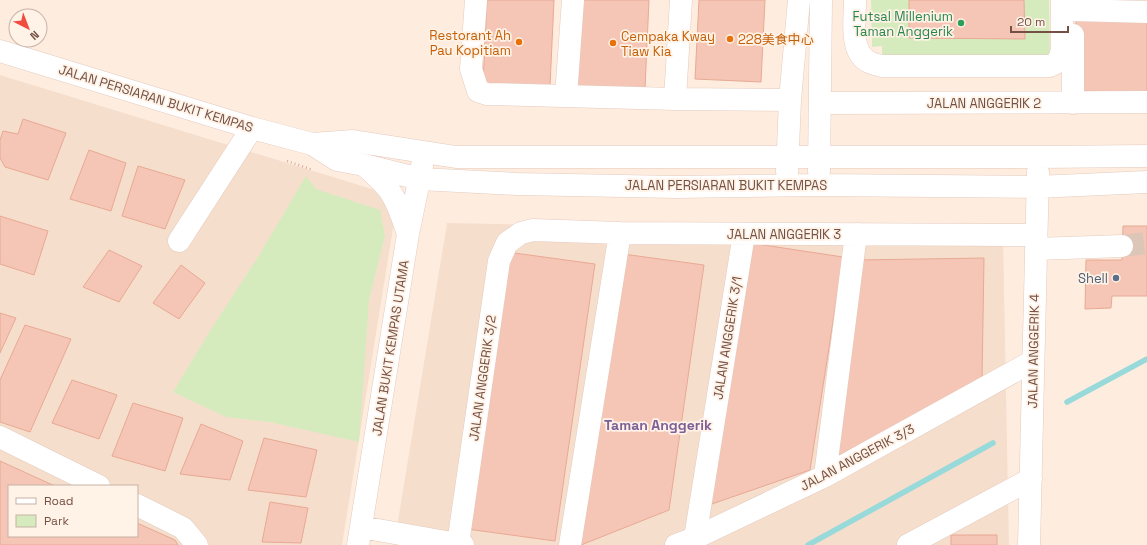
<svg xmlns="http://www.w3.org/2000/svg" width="1147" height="545" viewBox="0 0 1147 545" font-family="'Space Grotesk','Noto Sans SC',sans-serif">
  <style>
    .residential { fill: #f6decd; fill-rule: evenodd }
    .green { fill: #d6ebbd }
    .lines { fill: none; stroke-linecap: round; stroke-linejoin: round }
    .stream { stroke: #98d9da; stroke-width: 5.5 }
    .building { fill: #f5c5b5; stroke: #e8a994 }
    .minor-tunnel { stroke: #dcc6b8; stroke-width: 22; stroke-dasharray: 22 11; stroke-linecap: butt }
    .minor-casing { stroke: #e4cabe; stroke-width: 23 }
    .path { stroke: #d9a998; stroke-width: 2.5; stroke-dasharray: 1 3; stroke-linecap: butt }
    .minor { stroke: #fff; stroke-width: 22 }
    .leisure-dot { fill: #2e9e5b; stroke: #fff2e6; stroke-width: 1.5 }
    .food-dot { fill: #e8710a; stroke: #fff2e6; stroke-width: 1.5 }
    .service-dot { fill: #5c6f8a; stroke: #fff2e6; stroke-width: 1.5 }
    .labels { text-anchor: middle; stroke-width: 3.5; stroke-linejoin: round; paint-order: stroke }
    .leisure-label { font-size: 13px; fill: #27864d; stroke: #fff2e6; text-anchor: end }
    .food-label { font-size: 13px; fill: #c56008; stroke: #fff2e6; text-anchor: start }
    .street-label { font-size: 13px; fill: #755045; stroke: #fff2e6 }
    .service-label { font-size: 13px; fill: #4e5e75; stroke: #fff2e6; text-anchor: end }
    .neighbourhood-label { font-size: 14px; font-weight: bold; fill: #7e6099; stroke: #fff2e6 }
  </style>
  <rect width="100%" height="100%" fill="#feeddf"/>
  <path class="residential" d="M0,75L398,197L342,545H0ZM9,486H137V536H9Z
    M447,223L1003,235L1009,545H394Z"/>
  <path class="green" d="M871,0H1049L1050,55L882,58V46L872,47Z
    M306,176L316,189L380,210L385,236L369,300L359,442L270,422L226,417L173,392L208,334L258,257Z"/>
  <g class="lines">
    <path class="stream" d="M1067,402L1147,359
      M808,545L993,443"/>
  </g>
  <path class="building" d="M487,0H554L550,86L483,83Z
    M582,0H649L645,89L577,86Z
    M699,0H765L761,82L695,79Z
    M909,0H1024L1025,39L909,38Z
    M1076,20L1147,21V92L1075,91Z
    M23,119L66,133L48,180L5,167L0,158V140L3,131L18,134Z
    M89,150L126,163L111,211L70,199Z
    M138,166L185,180L165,229L122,216Z
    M0,216L48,231L34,275L0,264Z
    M1123,226H1147V296H1112L1111,308L1085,309L1086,260H1122Z
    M750,243L843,257L810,470L709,505Z
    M109,250L142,266L119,302L83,287Z
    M507,252L595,264L555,541L467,529Z
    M623,254L704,265L669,510L581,545Z
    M984,258L982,380L832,459L857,260Z
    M181,265L205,283L179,319L153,303Z
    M0,313L16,318L0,353Z
    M25,325L71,339L30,432L0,422V380Z
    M72,380L117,395L99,439L52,423Z
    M133,403L183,418L165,471L112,456Z
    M201,424L243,441L230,480L180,474Z
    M264,438L317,450L306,497L248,490Z
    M0,461L55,486H9V536H137V523L175,540L178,545H0Z
    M270,502L308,508L301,543L262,542Z
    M951,535H997V545H951Z"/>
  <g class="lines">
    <path class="minor-tunnel" d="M1122,246L1147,243"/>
    <g class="minor-casing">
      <path id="minor" d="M476,0L471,69L478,91L487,94L675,99L790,100
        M855,0C855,19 849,52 869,62C873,64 878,65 882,66H1050L1058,62L1062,50V0
        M1073,10L1147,12
        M1073,35V103
        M0,51L252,128L312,144L337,160L364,165L420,179L517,184L676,187L818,185L1037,187L1147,182
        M566,96L573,0
        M675,99L681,0
        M820,103L1147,102
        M312,144L353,141L456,157H1038L1147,156
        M364,165C374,174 384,182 391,193C399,205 403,220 408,234
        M819,171L821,0
        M787,172L790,100L799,0
        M179,241L252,128
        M1036,249L1122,246
        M0,437L99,486
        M825,476L856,234
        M137,505L183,528L197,545
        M361,527L463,545
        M695,538L744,234
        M458,544L499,261L507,243L521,233L533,230L620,233L1036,235
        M358,545L408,234L422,166
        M570,545L620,233
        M676,545L695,538L825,476L1033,361
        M908,545L1031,479
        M1029,545L1038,172"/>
    </g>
    <path class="path" d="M287,161L313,170"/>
    <use href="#minor" class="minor"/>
  </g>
  <circle class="leisure-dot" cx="961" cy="23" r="4"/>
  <g class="food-dot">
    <circle cx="730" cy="39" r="4"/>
    <circle cx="519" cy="42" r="4"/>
    <circle cx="613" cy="43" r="4"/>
  </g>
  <circle class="service-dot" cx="1116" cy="278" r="4"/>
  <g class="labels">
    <g class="leisure-label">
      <text x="953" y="21">Futsal Millenium<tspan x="953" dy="15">Taman Anggerik</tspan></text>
    </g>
    <g class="food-label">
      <text x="511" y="40" text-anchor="end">Restorant Ah<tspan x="511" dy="15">Pau Kopitiam</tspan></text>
      <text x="621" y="41">Cempaka Kway<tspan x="621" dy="15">Tiaw Kia</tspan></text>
      <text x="738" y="44">228美食中心</text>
    </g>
    <g class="street-label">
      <text transform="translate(156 98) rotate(17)" y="5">JALAN PERSIARAN BUKIT KEMPAS</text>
      <text x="984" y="108">JALAN ANGGERIK 2</text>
      <text x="726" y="190">JALAN PERSIARAN BUKIT KEMPAS</text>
      <text x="784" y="239">JALAN ANGGERIK 3</text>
      <text transform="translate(727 338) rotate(-81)" y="5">JALAN ANGGERIK 3/1</text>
      <text transform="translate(390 348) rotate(-81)" y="5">JALAN BUKIT KEMPAS UTAMA</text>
      <text transform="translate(1033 351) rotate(-89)" y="5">JALAN ANGGERIK 4</text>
      <text transform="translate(482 378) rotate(-82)" y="5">JALAN ANGGERIK 3/2</text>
      <text transform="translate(857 457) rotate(-28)" y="5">JALAN ANGGERIK 3/3</text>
    </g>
    <g class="service-label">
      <text x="1108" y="283">Shell</text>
    </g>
    <g class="neighbourhood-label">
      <text x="658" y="430">Taman Anggerik</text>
    </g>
  </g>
  <rect x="8" y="485" width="130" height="52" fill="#fff2e6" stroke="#c8b1a6"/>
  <rect x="16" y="498" width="20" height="6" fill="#ffffff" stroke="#c8b1a6"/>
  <text x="44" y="505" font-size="12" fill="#755045">Road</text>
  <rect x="16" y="515" width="20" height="12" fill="#d6ebbd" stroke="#c8b1a6"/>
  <text x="44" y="525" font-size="12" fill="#755045">Park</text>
  <g transform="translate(28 28) rotate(138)"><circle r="19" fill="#fff2e6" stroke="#c8b1a6"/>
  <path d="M0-3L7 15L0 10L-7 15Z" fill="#f04b3c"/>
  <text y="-6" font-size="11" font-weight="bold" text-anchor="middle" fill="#755045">N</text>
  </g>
  <path d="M1011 26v6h57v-6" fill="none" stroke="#755045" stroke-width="2"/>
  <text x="1017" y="26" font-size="12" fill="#755045" stroke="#fff2e6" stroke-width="3" paint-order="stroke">20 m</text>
</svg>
